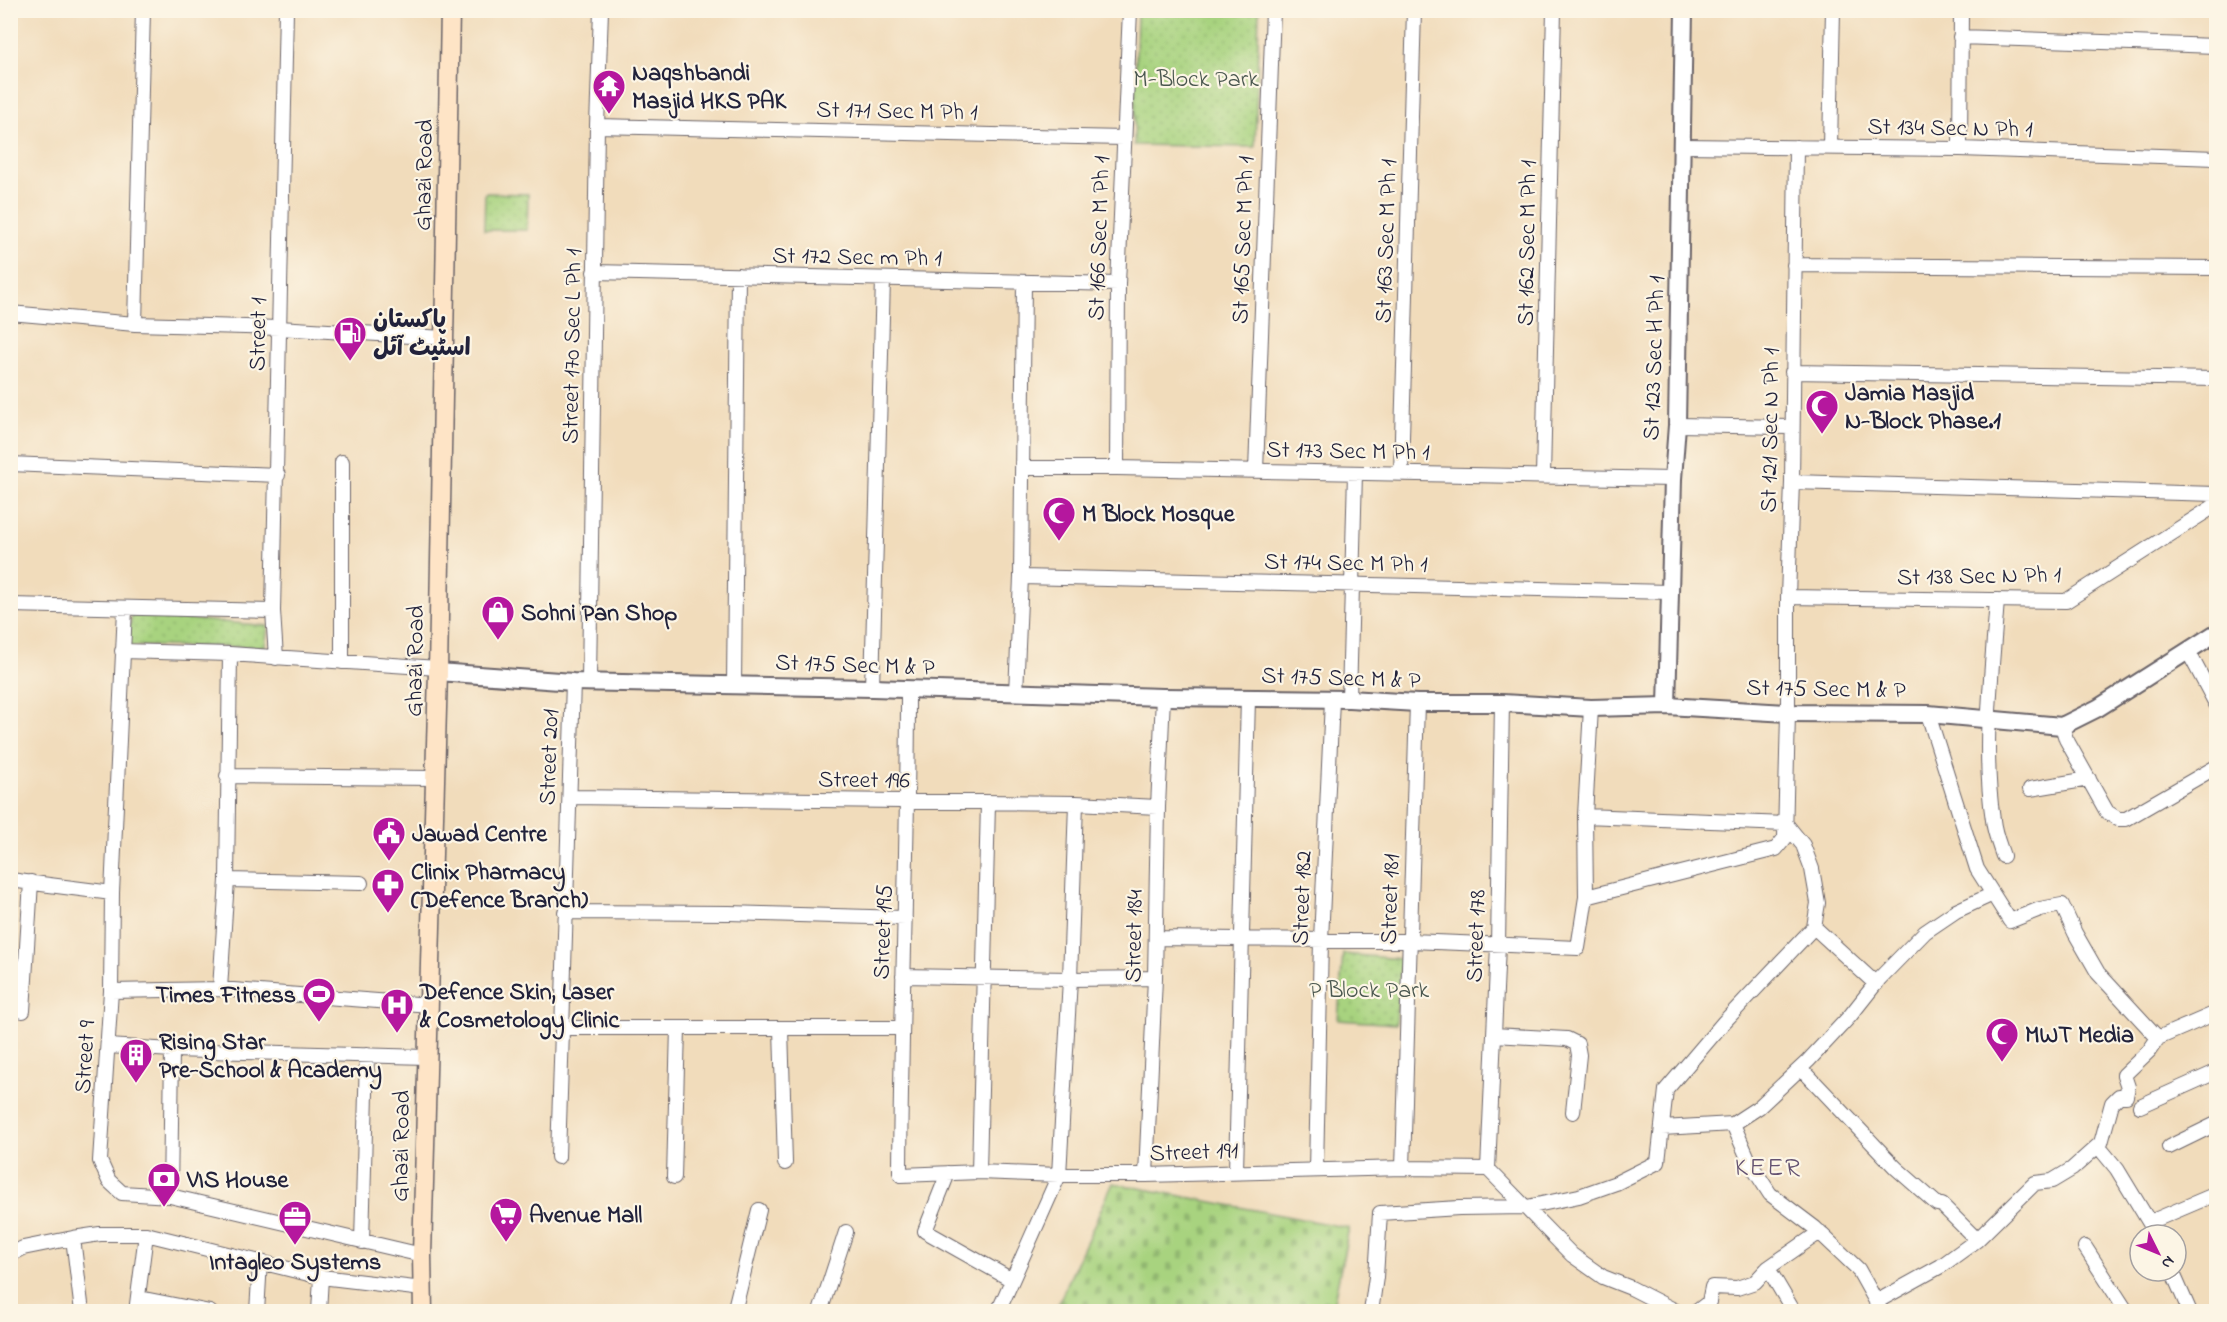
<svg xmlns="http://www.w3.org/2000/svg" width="2227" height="1322" viewBox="0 0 2227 1322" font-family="'Indie Flower','Playpen Sans Arabic',sans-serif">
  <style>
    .green { fill: url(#green-dots); stroke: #657a5d; stroke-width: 1.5 }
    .cemetery { fill: url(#cemetery-stones); stroke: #657a5d; stroke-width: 1.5 }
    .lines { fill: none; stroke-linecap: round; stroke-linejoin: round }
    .minor-casing { stroke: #6a6368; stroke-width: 16 }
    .tertiary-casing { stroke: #6a6368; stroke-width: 20 }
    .secondary-casing { stroke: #6a6368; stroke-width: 21 }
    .minor { stroke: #fff; stroke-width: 14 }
    .tertiary { stroke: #fff; stroke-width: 16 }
    .secondary { stroke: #fee4c6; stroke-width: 18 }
    .labels { text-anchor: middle; stroke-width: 4.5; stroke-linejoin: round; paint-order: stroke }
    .poi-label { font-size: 24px; font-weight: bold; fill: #22223b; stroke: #fcf5e5; text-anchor: start }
    .park-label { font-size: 24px; fill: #4a574f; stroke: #fcf5e5 }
    .street-label { font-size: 24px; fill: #22223b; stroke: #fcf5e5 }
    .quarter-label { font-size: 27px; letter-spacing: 1.5px; fill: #655372; stroke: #fcf5e5 }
  </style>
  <defs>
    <pattern id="green-dots" width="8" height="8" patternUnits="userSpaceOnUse" patternTransform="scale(1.5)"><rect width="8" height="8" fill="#a8d37f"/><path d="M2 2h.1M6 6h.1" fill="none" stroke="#90b56f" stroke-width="1.8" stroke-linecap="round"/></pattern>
    <pattern id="cemetery-stones" width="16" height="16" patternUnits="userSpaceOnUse" patternTransform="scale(1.5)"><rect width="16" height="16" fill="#a8d37f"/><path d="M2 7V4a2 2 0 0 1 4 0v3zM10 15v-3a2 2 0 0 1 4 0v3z" fill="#90b56f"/></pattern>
  </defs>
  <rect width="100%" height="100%" fill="#fcf5e5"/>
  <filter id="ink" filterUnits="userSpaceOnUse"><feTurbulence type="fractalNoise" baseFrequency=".0167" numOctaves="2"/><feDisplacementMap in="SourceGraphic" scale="12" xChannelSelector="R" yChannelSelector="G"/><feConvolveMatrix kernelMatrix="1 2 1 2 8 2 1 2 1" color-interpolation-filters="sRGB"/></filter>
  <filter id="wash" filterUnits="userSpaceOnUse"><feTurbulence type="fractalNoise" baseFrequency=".008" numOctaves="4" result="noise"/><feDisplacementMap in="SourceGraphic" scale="24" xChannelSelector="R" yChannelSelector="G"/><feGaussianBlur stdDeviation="1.35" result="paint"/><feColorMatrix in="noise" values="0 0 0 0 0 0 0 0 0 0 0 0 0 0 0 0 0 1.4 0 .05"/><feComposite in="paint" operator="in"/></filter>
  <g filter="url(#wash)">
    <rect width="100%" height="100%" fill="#f1dcbb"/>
    <path class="green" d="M1137,11H1259L1255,147L1134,145Z
      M485,193L528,194L527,230H484Z
      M132,614L268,626L265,647L126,646Z
      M1343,954L1401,959L1396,1024L1338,1020Z"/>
    <path class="cemetery" d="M1113,1183L1349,1228L1332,1311H1055Z"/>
  </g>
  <g filter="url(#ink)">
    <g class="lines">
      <g class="minor-casing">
        <path id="minor" d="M1960,37L2216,46
          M597,126L1124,138
          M1682,146L1960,149L2216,158
          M1830,147L1833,10
          M1960,149L1961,10
          M1794,265L2216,268
          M594,272L1118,284
          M10,313L135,324L279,328L444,338
          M135,324L143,10
          M1792,372L2216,379
          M1677,425L1792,427
          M10,464L278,475
          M1022,468H1117L1673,479
          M1117,468L1118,284L1130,10
          M1256,471L1273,10
          M1401,473L1414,10
          M1543,476L1554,10
          M1792,482L2216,494
          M1021,577L1670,592
          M1788,597L2066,601L2216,505
          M1997,600C1992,672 1982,749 1993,820C1994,832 1999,844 2003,856
          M10,605L273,611
          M125,609L112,893L111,991L100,1161L109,1181L122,1193L170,1196L422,1255
          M122,651L230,654L438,668
          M2188,651L2216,704
          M276,658L273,611L286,10
          M342,662V462
          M589,681L597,126L601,10
          M734,685L738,275
          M872,688L883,279
          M908,690C908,851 901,1011 900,1172L901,1175L979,1172L1059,1175H1146L1403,1168L1488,1169
          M1016,693L1021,577L1024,282
          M1349,699L1355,473
          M1928,714L1977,869L2010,921L2040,909L2062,905L2075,933L2098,973L2158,1038L2216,1013
          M2062,726L2066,739L2107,812L2118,819H2126L2216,767
          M227,776L435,778
          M2030,789L2089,779
          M570,797L1076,803L1158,807
          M10,880L112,893
          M227,880L361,883
          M1586,897L1776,849L1785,838L1788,713V597L1792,482L1796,147
          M565,912L729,913L905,918
          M1814,927L1876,984
          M1157,938L1411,941L1578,948L1586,897L1585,816L1591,708
          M903,976L1070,979L1155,978
          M220,989L227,880L230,654
          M111,991L220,989L430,1005
          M23,1011L31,882
          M562,1028H901
          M781,1028L785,1163
          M1494,1035L1567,1039L1577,1044L1579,1055L1573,1112
          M108,1046L172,1050L426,1057
          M1801,1068L1896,1168L1937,1204L1942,1205L1977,1240
          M2140,1106L2216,1072
          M1733,1124L1750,1163L1770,1194L1815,1228L1858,1269L1882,1312
          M1662,1128L1733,1124L1759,1107L1808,1061L1850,1016L1880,978L1925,932L1956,911L1993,894
          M2098,1146L2117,1169L2157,1235
          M2169,1147L2216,1124
          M558,1157L573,682
          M1403,1168L1417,703
          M1488,1169L1498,945L1502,703
          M1488,1169L1572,1255L1603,1277L1631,1288L1678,1312
          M1316,1170L1321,940L1332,700
          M1236,1171L1248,698
          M979,1172L988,803
          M948,1173L925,1231L1012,1280
          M1146,1175L1155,978L1158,807L1163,697
          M674,1177L678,1028
          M170,1196L172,1050
          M2150,1222L2216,1194
          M73,1238L82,1312
          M362,1242L367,1055
          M2085,1247L2127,1312
          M10,1255L23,1248L73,1238L100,1234H146L321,1277L423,1289
          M1768,1268L1794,1312
          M2172,1271L2190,1312
          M139,1298L210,1312
          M1876,1302L1941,1266L1977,1240L2035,1183L2052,1181L2072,1169L2101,1143L2112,1103L2119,1096H2126L2128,1087L2124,1075L2149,1051L2158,1038
          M136,1312L146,1234
          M257,1312L260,1262
          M319,1312L321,1277
          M734,1312L759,1210
          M820,1312L846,1232
          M998,1312L1059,1175L1070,979L1076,803
          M1371,1312L1376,1277L1380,1213L1459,1208L1527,1207L1579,1196L1616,1183L1658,1162L1666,1090L1724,1022L1814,927L1818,903L1812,869L1803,845L1786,824L1585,816
          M1696,1312L1709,1302L1712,1287L1737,1288L1755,1282L1768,1268L1820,1232"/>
      </g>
      <g class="tertiary-casing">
        <path id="tertiary" d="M438,672L573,682L872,688L1163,697L1349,699L1417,703H1502L1591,708L1667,706L1788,713L1928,714L2062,726L2098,708L2216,633
          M1667,706L1673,479L1677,425L1684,10"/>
      </g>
      <g class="secondary-casing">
        <path id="secondary" d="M423,1312L422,1255L438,672L450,10"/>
      </g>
      <use href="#minor" class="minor"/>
      <use href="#tertiary" class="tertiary"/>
      <use href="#secondary" class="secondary"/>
    </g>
  </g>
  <defs>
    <g id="temple-pin" transform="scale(1.725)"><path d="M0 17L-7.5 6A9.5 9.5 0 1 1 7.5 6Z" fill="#b5179e" stroke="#fcf5e5"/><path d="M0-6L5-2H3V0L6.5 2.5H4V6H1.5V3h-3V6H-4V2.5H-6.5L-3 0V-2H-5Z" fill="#fff"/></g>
    <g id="fuel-pin" transform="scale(1.725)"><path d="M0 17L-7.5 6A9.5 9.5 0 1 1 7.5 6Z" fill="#b5179e" stroke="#fcf5e5"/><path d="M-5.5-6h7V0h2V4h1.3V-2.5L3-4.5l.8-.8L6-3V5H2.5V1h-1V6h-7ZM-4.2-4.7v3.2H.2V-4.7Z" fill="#fff"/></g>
    <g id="mosque-pin" transform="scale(1.725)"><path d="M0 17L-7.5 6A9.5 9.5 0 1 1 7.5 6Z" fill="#b5179e" stroke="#fcf5e5"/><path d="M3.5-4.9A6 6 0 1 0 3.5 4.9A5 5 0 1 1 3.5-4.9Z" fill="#fff"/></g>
    <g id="shop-pin" transform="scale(1.725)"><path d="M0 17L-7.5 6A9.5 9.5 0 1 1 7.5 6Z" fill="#b5179e" stroke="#fcf5e5"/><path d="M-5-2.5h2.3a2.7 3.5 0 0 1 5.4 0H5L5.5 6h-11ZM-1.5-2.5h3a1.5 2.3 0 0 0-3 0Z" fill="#fff"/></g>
    <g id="civic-pin" transform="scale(1.725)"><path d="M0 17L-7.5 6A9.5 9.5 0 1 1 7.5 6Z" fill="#b5179e" stroke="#fcf5e5"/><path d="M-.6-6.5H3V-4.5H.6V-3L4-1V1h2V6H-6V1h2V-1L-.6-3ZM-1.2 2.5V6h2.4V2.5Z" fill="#fff"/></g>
    <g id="pharmacy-pin" transform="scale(1.725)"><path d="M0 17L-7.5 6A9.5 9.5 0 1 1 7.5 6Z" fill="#b5179e" stroke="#fcf5e5"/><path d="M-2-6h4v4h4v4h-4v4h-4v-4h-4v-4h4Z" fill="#fff"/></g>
    <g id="stadium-pin" transform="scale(1.725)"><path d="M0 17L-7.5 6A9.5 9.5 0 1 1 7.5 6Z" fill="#b5179e" stroke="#fcf5e5"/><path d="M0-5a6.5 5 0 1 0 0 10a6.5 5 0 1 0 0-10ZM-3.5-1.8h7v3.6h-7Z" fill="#fff"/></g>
    <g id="hospital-pin" transform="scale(1.725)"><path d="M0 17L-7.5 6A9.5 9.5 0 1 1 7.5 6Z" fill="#b5179e" stroke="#fcf5e5"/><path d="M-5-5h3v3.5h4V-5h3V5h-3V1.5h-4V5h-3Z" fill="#fff"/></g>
    <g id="building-pin" transform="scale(1.725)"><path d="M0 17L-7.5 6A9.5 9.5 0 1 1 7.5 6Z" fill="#b5179e" stroke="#fcf5e5"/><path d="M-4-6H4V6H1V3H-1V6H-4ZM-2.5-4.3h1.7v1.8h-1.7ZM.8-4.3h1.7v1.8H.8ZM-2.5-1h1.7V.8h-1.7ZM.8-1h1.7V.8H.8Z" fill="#fff"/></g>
    <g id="bank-pin" transform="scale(1.725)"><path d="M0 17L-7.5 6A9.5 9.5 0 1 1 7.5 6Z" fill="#b5179e" stroke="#fcf5e5"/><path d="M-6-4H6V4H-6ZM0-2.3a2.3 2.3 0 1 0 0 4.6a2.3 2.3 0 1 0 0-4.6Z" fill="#fff"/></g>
    <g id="supermarket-pin" transform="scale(1.725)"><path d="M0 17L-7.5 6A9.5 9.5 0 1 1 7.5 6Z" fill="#b5179e" stroke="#fcf5e5"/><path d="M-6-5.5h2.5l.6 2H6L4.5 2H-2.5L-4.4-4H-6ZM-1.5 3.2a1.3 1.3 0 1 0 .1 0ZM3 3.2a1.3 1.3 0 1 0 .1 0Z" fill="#fff"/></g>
    <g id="office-pin" transform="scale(1.725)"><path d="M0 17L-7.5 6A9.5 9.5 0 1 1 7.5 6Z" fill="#b5179e" stroke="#fcf5e5"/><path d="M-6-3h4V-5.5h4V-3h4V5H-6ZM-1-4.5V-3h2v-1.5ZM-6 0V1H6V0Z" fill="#fff"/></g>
  </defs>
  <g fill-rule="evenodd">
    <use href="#temple-pin" x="609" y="86"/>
    <use href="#fuel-pin" x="350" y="333"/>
    <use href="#mosque-pin" x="1822" y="406"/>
    <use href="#mosque-pin" x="1059" y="513"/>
    <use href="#shop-pin" x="498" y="612"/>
    <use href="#civic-pin" x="389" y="833"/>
    <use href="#pharmacy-pin" x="388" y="885"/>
    <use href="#stadium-pin" x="319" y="994"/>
    <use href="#hospital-pin" x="397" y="1005"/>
    <use href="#mosque-pin" x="2002" y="1034"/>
    <use href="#building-pin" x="136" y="1055"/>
    <use href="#bank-pin" x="164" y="1179"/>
    <use href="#supermarket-pin" x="506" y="1214"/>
    <use href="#office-pin" x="295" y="1217"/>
  </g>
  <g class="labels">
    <g class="poi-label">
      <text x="632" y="80">Naqshbandi<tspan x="632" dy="28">Masjid HKS PAK</tspan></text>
      <text x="373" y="327">پاکستان<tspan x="373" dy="28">اسٹیٹ آئل</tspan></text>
      <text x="1845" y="400">Jamia Masjid<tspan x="1845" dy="28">N-Block Phase.1</tspan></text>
      <text x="1082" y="521">M Block Mosque</text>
      <text x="521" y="620">Sohni Pan Shop</text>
      <text x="412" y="841">Jawad Centre</text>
      <text x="411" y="879">Clinix Pharmacy<tspan x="411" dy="28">(Defence Branch)</tspan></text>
      <text x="420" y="999">Defence Skin, Laser<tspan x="420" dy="28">&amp; Cosmetology Clinic</tspan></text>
      <text x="296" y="1002" text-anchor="end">Times Fitness</text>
      <text x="2025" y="1042">MWT Media</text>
      <text x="159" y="1049">Rising Star<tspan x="159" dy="28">Pre-School &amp; Academy</tspan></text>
      <text x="187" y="1187">VIS House</text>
      <text x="529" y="1222">Avenue Mall</text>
      <text x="295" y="1269" text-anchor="middle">Intagleo Systems</text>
    </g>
    <g class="park-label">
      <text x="1196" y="86">M-Block Park</text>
      <text x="1369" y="997">P Block Park</text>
    </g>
    <g class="street-label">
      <text transform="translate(897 110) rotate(1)" y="8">St 171 Sec M Ph 1</text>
      <text transform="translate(1950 127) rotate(1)" y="8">St 134 Sec N Ph 1</text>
      <text transform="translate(423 175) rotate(-89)" y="8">Ghazi Road</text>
      <text transform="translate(1098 238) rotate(-88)" y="8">St 166 Sec M Ph 1</text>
      <text transform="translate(1242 240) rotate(-88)" y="8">St 165 Sec M Ph 1</text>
      <text transform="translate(1385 241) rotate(-88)" y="8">St 163 Sec M Ph 1</text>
      <text transform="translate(1526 243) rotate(-89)" y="8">St 162 Sec M Ph 1</text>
      <text transform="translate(857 256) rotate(1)" y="8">St 172 Sec m Ph 1</text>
      <text transform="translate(257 334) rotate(-89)" y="8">Street 1</text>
      <text transform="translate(571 346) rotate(-89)" y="8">Street 170 Sec L Ph 1</text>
      <text transform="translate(1653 358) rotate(-88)" y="8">St 123 Sec H Ph 1</text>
      <text transform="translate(1769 430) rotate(-89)" y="8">St 121 Sec N Ph 1</text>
      <text transform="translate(1348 450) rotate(1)" y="8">St 173 Sec M Ph 1</text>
      <text transform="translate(1346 562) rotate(1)" y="8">St 174 Sec M Ph 1</text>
      <text transform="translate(1979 575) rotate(-1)" y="8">St 138 Sec N Ph 1</text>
      <text transform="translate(414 661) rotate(-89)" y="8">Ghazi Road</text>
      <text transform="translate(855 664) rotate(2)" y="8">St 175 Sec M &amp; P</text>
      <text transform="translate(1341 677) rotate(2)" y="8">St 175 Sec M &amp; P</text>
      <text transform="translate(1826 688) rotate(1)" y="8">St 175 Sec M &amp; P</text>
      <text transform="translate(548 757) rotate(-88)" y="8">Street 201</text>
      <text transform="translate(864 779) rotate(1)" y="8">Street 196</text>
      <text transform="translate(1301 898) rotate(-88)" y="8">Street 182</text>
      <text transform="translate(1389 899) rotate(-88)" y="8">Street 181</text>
      <text transform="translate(882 932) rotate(-88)" y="8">Street 195</text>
      <text transform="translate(1133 936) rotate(-89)" y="8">Street 184</text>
      <text transform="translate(1475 936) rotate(-88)" y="8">Street 178</text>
      <text transform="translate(84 1057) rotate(-86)" y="8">Street 9</text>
      <text transform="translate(400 1146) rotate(-89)" y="8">Ghazi Road</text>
      <text transform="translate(1194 1151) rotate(-2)" y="8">Street 191</text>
    </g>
    <g class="quarter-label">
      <text x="1768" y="1175">KEER</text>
    </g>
  </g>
  <rect width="2227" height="1322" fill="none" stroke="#fcf5e5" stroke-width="36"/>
  <g transform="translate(2158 1253) rotate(133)"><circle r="28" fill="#fcf5e5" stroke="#a5a1a1" stroke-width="1.5"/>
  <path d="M0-4.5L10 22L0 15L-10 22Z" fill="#b5179e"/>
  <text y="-9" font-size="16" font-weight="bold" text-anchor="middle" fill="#22223b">N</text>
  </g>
</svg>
